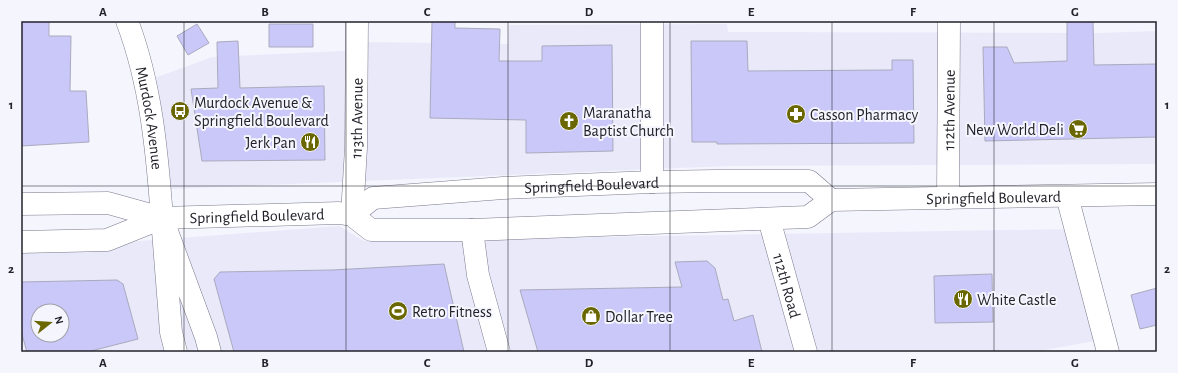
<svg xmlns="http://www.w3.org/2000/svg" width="1178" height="373" viewBox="0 0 1178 373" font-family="'Alegreya Sans',sans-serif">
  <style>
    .built { fill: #e9e9fa; fill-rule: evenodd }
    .building { fill: #c9c8f9; stroke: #aaaabe; fill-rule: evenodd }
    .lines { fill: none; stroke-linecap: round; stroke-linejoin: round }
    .minor-casing { stroke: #7a798c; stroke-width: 23 }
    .primary-casing { stroke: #7a798c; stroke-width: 23 }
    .minor { stroke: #fff; stroke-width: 22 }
    .primary { stroke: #fff; stroke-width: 22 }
    .grid { fill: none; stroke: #22222a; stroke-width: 1; stroke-opacity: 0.55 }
    .labels { text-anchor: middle; stroke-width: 4; stroke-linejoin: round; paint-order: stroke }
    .poi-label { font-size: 16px; fill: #22222a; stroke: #f5f5fe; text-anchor: start }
    .street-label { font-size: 16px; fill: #22222a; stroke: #f5f5fe }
    .neatline { fill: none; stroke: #22222a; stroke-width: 1.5 }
    .grid-label { font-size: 13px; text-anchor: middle; font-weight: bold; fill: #22222a }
  </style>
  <rect width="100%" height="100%" fill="#f5f5fe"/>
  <path class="built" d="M727,24L728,32L1099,33L1157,31V164L728,166L169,189L152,79L212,57L363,50L364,42L508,44L509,25Z
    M339,226L364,241L1068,229L1100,340L1034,352H198L197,349L183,352H25L21,337V250ZM38,311H62V335H38Z"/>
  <path class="building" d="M21,21H49V36H71L70,91H86L89,142L21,146Z
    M432,21H455V28L500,29L499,61H542V46L612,45L613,151L526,153V120L430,118Z
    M1067,21H1093L1094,65L1157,64V137L985,141L983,47H1007L1014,63L1067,61Z
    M197,24L209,43L188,55L177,36Z
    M269,24H313V47H269Z
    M238,41L240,88L324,86L325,160L202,161L191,89L218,88L217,42Z
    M691,41H747L748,71L892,70V60H913L914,143L717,144V142H692Z
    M707,261L715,268L723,300L728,299L734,321L753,315L762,352H538L520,290L682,287L675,262Z
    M444,264L464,352H234L214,279L220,272L332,270Z
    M992,274L993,322L935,323L934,276Z
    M117,280L123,284L138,339L87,352H27L21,331V282ZM38,311H62V335H38Z
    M1157,288V325L1140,329L1131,295Z"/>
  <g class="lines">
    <g class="minor-casing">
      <g id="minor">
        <path id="s1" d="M127,21C151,84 157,151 162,218"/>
        <path d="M652,21V182"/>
        <path d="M1067,196L1108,352"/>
        <path id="s2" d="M948,198L949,21"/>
        <path id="s3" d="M352,215L356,148L357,21"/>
        <path id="s4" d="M769,219L806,352"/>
        <path d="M472,230L478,275L499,352"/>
        <path d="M176,352L171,332L162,218L206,337L210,352"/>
      </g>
    </g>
    <g class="primary-casing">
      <g id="primary">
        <path id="s5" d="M21,204L108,203L162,218L339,213L352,215L371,230H472L808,217L831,200L1157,194"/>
        <path id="s6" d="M352,215L373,198L503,188L652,182L716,181H809L831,200"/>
        <path d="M21,242L107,240L162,218"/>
      </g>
    </g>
    <use href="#minor" class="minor"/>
    <use href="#primary" class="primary"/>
  </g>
  <path class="grid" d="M184,21V352M346,21V352M508,21V352M670,21V352M832,21V352M994,21V352M21,186H1157"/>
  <defs>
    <g id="bus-disc" transform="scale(1)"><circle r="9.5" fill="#6a6600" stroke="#f5f5fe"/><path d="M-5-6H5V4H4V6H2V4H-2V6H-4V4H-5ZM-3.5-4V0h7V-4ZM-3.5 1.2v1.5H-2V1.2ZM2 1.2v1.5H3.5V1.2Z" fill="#fff"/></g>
    <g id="pharmacy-disc" transform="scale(1)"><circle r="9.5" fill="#6a6600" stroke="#f5f5fe"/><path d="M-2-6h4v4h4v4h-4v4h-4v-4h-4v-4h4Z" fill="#fff"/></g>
    <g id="church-disc" transform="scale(1)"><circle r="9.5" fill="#6a6600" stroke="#f5f5fe"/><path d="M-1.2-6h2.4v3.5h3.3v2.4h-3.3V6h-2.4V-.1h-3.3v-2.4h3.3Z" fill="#fff"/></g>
    <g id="supermarket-disc" transform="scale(1)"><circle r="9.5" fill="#6a6600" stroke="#f5f5fe"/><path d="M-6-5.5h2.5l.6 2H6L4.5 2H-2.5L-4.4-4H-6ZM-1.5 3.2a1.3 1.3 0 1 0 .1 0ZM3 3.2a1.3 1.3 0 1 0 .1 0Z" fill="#fff"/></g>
    <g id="restaurant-disc" transform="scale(1)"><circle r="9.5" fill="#6a6600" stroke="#f5f5fe"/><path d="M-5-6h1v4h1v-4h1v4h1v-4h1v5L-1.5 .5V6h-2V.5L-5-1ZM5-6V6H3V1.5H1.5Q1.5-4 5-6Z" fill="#fff"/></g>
    <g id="stadium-disc" transform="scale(1)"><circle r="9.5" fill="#6a6600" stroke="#f5f5fe"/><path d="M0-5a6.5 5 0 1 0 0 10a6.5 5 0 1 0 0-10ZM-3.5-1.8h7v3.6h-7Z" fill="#fff"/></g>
    <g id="shop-disc" transform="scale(1)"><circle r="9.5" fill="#6a6600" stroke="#f5f5fe"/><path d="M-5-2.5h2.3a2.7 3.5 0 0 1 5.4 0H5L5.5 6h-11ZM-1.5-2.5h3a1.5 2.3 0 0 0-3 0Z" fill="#fff"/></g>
  </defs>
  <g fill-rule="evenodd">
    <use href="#bus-disc" x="180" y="111"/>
    <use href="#pharmacy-disc" x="796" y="114"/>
    <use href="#church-disc" x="569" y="121"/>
    <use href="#supermarket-disc" x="1078" y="129"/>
    <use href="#restaurant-disc" x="310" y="142"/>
    <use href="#restaurant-disc" x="963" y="299"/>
    <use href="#stadium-disc" x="398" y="311"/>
    <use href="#shop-disc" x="591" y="316"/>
  </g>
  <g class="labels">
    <g class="poi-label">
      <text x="194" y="108">Murdock Avenue &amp;<tspan x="194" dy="18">Springfield Boulevard</tspan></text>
      <text x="583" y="118">Maranatha<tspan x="583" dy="18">Baptist Church</tspan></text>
      <text x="810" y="120">Casson Pharmacy</text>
      <text x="1064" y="135" text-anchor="end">New World Deli</text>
      <text x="296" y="148" text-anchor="end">Jerk Pan</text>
      <text x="977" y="305">White Castle</text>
      <text x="412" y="317">Retro Fitness</text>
      <text x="605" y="322">Dollar Tree</text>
    </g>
    <g class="street-label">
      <text dy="6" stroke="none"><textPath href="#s2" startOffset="88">112th Avenue</textPath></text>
      <text dy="6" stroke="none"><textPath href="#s1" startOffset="100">Murdock Avenue</textPath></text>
      <text dy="6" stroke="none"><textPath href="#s3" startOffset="97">113th Avenue</textPath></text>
      <text dy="6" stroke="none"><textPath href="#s6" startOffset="246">Springfield Boulevard</textPath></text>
      <text dy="6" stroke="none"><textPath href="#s5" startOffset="986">Springfield Boulevard</textPath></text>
      <text dy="6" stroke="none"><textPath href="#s5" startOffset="238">Springfield Boulevard</textPath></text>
      <text dy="6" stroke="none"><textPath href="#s4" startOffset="69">112th Road</textPath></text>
    </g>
  </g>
  <rect width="1178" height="373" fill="none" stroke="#f5f5fe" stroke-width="44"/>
  <g transform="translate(50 323) rotate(73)"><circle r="19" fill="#f5f5fe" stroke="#a1a1a9"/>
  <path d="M0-3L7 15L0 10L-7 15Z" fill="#6a6600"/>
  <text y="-6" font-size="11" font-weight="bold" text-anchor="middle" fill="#22222a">N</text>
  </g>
  <rect x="22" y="22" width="1134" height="329" class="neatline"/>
  <g class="grid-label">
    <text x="103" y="16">A</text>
    <text x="265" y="16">B</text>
    <text x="427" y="16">C</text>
    <text x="589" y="16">D</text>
    <text x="751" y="16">E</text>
    <text x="913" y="16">F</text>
    <text x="1075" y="16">G</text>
    <text x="11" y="109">1</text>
    <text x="1167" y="109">1</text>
    <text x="11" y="273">2</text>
    <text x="1167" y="273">2</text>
    <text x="103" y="367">A</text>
    <text x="265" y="367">B</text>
    <text x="427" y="367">C</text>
    <text x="589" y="367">D</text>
    <text x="751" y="367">E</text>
    <text x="913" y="367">F</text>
    <text x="1075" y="367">G</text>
  </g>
</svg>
